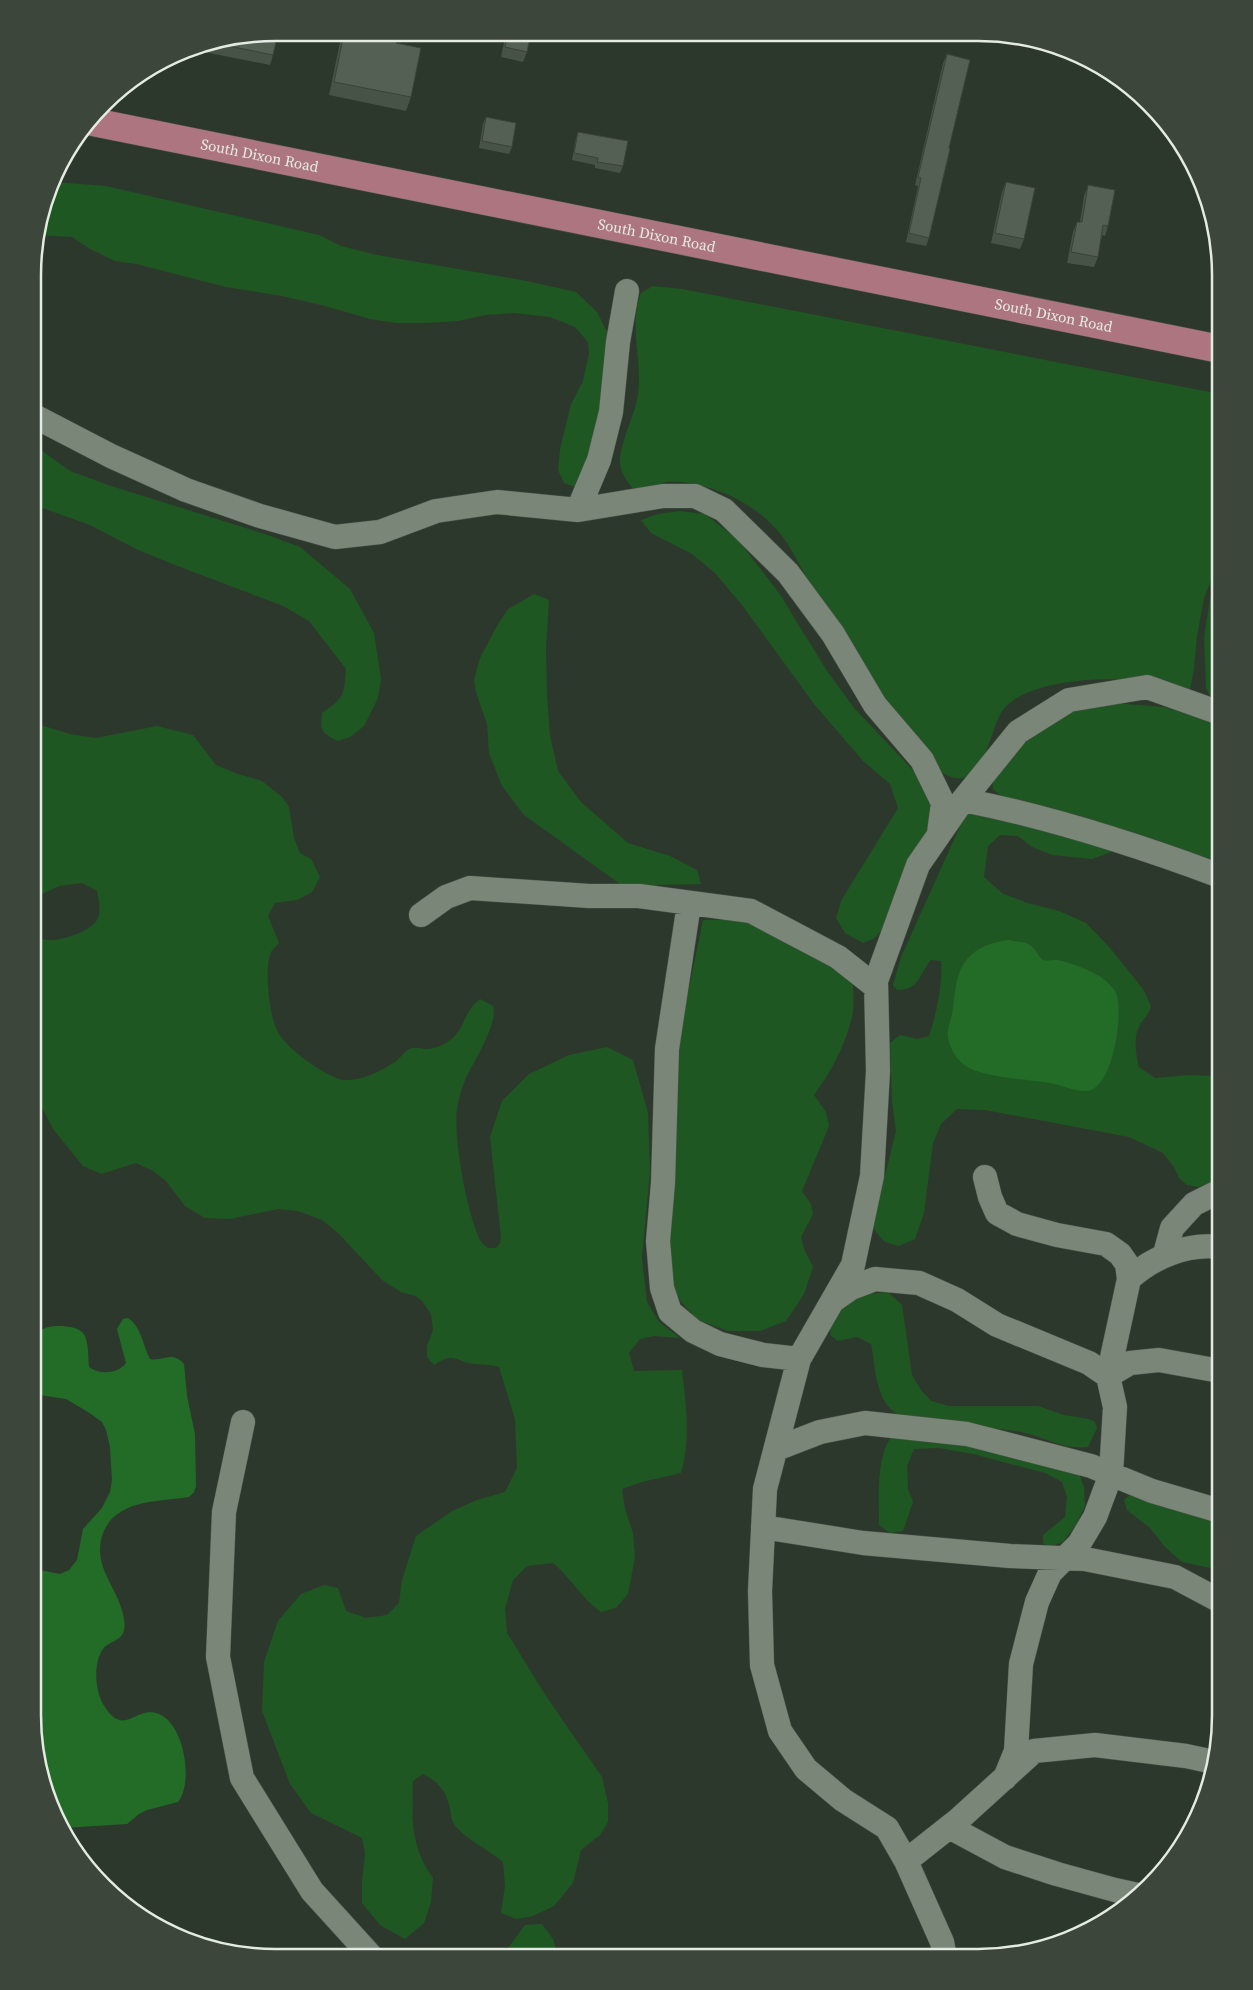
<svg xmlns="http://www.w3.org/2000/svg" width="1253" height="1990" viewBox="0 0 1253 1990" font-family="'Source Serif 4',serif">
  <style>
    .green { fill: #1f5722 }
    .water { fill: #236c28 }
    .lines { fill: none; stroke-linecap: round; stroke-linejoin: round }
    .minor-casing { stroke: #4b544a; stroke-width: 25 }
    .major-casing { stroke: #4b544a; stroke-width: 29 }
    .minor { stroke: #798678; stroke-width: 24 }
    .major { stroke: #ac7580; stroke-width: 28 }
    .wall { fill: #475347 }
    .building { fill: #536053; stroke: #3a433a }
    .labels { text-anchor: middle; stroke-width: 4.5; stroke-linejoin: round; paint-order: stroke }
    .street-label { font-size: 15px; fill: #e4ebe3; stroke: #2d382c }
    .rim { fill: none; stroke: #e4ebe3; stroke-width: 2.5 }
  </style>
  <rect width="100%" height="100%" fill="#2d382c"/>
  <path class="green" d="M53,182L106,186L319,235L341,246L377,255L527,281L576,292L597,312L610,338L602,427L575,487L564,483L558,470L560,449L571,404L583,381L589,353L588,342L575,327L550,317L514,313L485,315L458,321L425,323H396L370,319L325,306L282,296L226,287L136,264L115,261L90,249L72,237L37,235Z
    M653,286L682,289L1220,394V559L1204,598L1197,636L1194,669L1190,690C1149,674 1031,672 1003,710C988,730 986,793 946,775C930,768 912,738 901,724C888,708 877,689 865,671C848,644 832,618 815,591C803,573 795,553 782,536C760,507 724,489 689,483C682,482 673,481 666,482C660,483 655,487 649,488C644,489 638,489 633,489C627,481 620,472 620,462C620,442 635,415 638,395C643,360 628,325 641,293Z
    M34,445L70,471L111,486L265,534L300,547L350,589L374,633L381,679L378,698L364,726L350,737L338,741C322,733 320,732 322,713C344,698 344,695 346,669L309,621L283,606L175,565L136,549L90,525L34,505Z
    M680,511L705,514L738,540L779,593L827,671L854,708L927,785L931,805V821L889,922L875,938L863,943L845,933L836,918L841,901L898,808L890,784L863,761L814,704L742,605L715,573L692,554L651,533L641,520L658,514Z
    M1220,574V702L1211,698L1206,688L1204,637L1210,599Z
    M534,594L549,600L546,648L547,695L550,736L558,771L581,802L628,843L670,856L697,870L701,884L652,885L646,888L620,884L524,815L502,786L489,753L487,724L476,692L474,680L480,658L498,624L508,609Z
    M1112,703L1164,707L1220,724V862L1093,823L1005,799L993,789L992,778L1019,737L1057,714Z
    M34,723L70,734L96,738L157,726L193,735L216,765L235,773L262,781L282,797L289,807L294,838L300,853L311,859L320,877L312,892L297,900L275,903L268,916L279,943C276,946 273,949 271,952C264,968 269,1014 277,1030C285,1048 320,1072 339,1079C344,1081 352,1080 357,1079C371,1076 384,1069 395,1062C400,1058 404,1052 409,1049C415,1047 419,1048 424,1049C435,1050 448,1043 455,1036C465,1024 467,1008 480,999L493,1006C499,1025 471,1064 464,1083C461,1090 458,1101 457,1109C453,1137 467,1214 480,1240C482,1243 485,1246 488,1248H496L500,1243L501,1237L490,1137L502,1101L529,1074L569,1055L607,1047L633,1060L648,1113L650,1171L642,1258L647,1302L659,1322L680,1338L654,1336L640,1339L629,1353L634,1371L682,1370C686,1405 691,1439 681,1473L642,1482L622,1489L625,1509L633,1533L635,1557L628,1594L616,1608L601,1612C581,1598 572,1579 553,1563L527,1566L513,1580L505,1609L507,1633L546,1696L602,1777L608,1803V1822L600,1835L581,1850L573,1883L554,1906L533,1916L516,1919L501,1913L505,1886L503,1862C489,1850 462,1837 454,1824C451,1820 451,1813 450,1809C447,1792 439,1782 423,1774L413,1781C412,1819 410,1846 433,1878L431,1902L424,1923L405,1939L380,1925L362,1903V1882L365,1853L362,1838L311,1813L290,1784L262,1711L264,1662L278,1621L301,1594L324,1585L338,1588L346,1611L366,1618L387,1615L399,1603L402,1580L416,1536L452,1511L477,1500L505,1492L517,1468L515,1419L499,1367C490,1364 483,1365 475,1364C455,1362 455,1351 434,1365L427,1357V1346L433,1330L431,1314L422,1301L415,1296L401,1292L382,1280L338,1233L322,1220L298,1211L278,1209L230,1219L205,1218L185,1206L166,1181L153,1171L136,1163L101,1174L83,1166L53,1129L33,1090L34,937C39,938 44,940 49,940C62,941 93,931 98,918C101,909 99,900 97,891L82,883L59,886L34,898Z
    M967,811L987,813L1110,848L1111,852L1092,859L1052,855L1032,847L1018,836L1000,835L988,846L984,877L1002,893L1027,903L1059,911L1086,923L1110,948L1143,989L1151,1006C1148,1017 1142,1019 1139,1027C1133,1039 1136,1055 1139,1067L1155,1078L1189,1075L1214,1076L1220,1078V1178L1199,1187L1187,1185L1179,1178L1174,1167L1163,1153L1129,1137L985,1110L957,1109L941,1124L933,1143L924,1213L915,1239L899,1246L885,1242L875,1231L871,1219L880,1196L896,1131L892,1102L890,1043L900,1035L917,1039L929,1036C936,1015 943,984 941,961L931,960C918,975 921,989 897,990L893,985L901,957Z
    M703,920H751L813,950L853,981C853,991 854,1002 853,1012C847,1043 832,1070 814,1095L826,1112L829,1126L802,1191L811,1204L813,1214L801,1237L804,1249L813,1267L804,1294L786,1321L760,1331H728L698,1320L681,1302L670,1281L669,1249L672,1083L682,1022Z
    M888,1292L902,1305L912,1375L921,1390L931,1401L949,1406H1038L1064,1415L1089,1419L1095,1422L1097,1428L1088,1447C1064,1450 1047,1438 1025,1433C998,1426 910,1425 894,1412C874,1395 876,1367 871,1344L857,1337L838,1341L830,1335C833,1299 858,1294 888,1292Z
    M923,1434L1078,1471L1084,1487L1085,1506L1075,1526L1063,1542L1049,1547L1043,1543V1535L1065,1517L1067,1497L1062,1482L1045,1473L973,1454L939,1448L914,1449L907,1466L908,1489L913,1502L903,1531L890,1533L879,1525C879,1499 876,1458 891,1437Z
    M1130,1495L1220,1518V1570L1182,1562L1165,1547L1150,1528L1127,1510L1124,1500Z
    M542,1924L553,1939L558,1956H502L525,1925Z"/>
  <path class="water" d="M1009,940C1016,942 1026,941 1031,946C1036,949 1038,957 1043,960C1049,962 1053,959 1058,960C1072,963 1100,973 1109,984C1111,986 1115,990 1116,993C1124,1013 1113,1089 1087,1091C1075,1092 1062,1085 1050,1083C1028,1079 978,1078 962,1063C955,1057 949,1046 948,1037C947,1029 950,1022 952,1015C956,993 954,971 971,955C982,945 995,942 1009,940Z
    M128,1318C141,1326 143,1346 150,1359C164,1362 171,1350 184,1364L187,1396L195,1434L196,1486L194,1492L189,1497C157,1502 114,1499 102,1536C97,1554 102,1567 110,1583C116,1595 127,1615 124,1630C122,1641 109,1641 103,1649C93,1663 95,1690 103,1704C124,1740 136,1704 159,1714C184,1724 194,1782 178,1802L147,1810L139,1814L127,1824L63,1828L51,1808L33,1715V1561L40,1570L60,1574L69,1570L77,1560L83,1529L102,1508L110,1492L112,1480L110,1447L106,1430L102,1422L88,1412L66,1399L33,1394V1337C38,1333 42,1328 49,1327C58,1325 77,1326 83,1333C89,1340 88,1358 89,1367C99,1375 118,1374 126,1363L117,1329L123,1319Z"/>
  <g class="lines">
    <g class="minor-casing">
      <path id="minor" d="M34,416L111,456L186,490L260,516L335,537L380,532L436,511L497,502L578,510L663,496H695L724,510L788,573L833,634L875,705L922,760L943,803L939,833
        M578,510L599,460L611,412L618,342L627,291
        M963,800C1050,817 1137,845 1220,876
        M689,904L667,1049L663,1183L658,1241L662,1288L670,1312L693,1331L720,1344L763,1355L799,1359
        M421,915L446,897L470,888L589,896H639L751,911L838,957L876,987
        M985,1177L990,1197L997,1213L1017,1224L1057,1235L1106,1244L1120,1254L1127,1264L1129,1279L1108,1376
        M1165,1254L1172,1228L1194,1204L1220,1191
        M1129,1279C1153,1257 1187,1243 1220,1247
        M834,1300L851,1288L875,1279L919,1283L957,1300L997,1325L1089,1363L1108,1376L1115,1407L1111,1474L1095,1517L1079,1544L1050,1573L1037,1602L1021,1664L1016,1751L1005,1778
        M1108,1376L1130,1363L1159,1360L1220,1371
        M243,1422L224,1512L218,1657L242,1778L312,1891L371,1956
        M776,1449L820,1432L865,1423L967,1434L1091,1466L1152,1491L1220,1511
        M763,1527L863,1543L1010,1556L1085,1559L1175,1577L1220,1601
        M949,1827L1005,1857L1057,1874L1115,1890L1138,1895
        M906,1861L958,1820L1034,1751L1095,1745L1186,1756L1214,1762
        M945,1957L942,1942L906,1861L887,1828L843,1800L806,1769L780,1731L762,1665L760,1591L765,1489L799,1359L853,1265L872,1176L878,1071L876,981L918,865L963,800L1018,732L1069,700L1147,687L1220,713"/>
    </g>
    <g class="major-casing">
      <g id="major">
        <path id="s1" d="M93,122L1220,349"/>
      </g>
    </g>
    <use href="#minor" class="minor"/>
    <use href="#major" class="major"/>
  </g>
  <path class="wall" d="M275,32L273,55L270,65L194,50V49Z
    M342,33H398L396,43L411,97L406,111L329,95Z
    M506,33H531L527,52L523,62L501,57Z
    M947,54L949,148L929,238L926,246L906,242L918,186L915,185L943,63Z
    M486,117L512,147L509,154L479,148L483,124Z
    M578,132L623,166L620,173L595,168V165L572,160L576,138Z
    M1006,182L1024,239L1020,249L991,243L1002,192Z
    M1088,185L1108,226L1105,236L1102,235L1098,257L1094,267L1067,263L1073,232L1077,222H1080L1084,196Z"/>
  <path class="building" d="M275,32L278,33L273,55L219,44Z
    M344,33H398L396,43L421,48L411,97L334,82Z
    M508,33H531L527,52L505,47Z
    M947,54L970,60L949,148L950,149L929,238L909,233L921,178L918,177Z
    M486,117L516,123L512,147L482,141Z
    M578,132L628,141L623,166L597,162L598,158L574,153Z
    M1006,182L1035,188L1024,239L995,233Z
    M1088,185L1115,190L1108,226L1103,225L1098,257L1071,252L1077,222H1082Z"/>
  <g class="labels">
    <g class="street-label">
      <text dy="5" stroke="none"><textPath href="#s1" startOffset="170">South Dixon Road</textPath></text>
      <text dy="5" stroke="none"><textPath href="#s1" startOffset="575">South Dixon Road</textPath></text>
      <text dy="5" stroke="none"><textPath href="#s1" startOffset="980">South Dixon Road</textPath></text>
    </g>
  </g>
  <path d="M0 0H1253V1990H0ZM275 41H978A234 234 0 0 1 1212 275V1715A234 234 0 0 1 978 1949H275A234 234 0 0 1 41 1715V275A234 234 0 0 1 275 41Z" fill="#3c463b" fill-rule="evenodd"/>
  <path class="rim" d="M275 41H978A234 234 0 0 1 1212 275V1715A234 234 0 0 1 978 1949H275A234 234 0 0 1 41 1715V275A234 234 0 0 1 275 41Z"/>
</svg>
